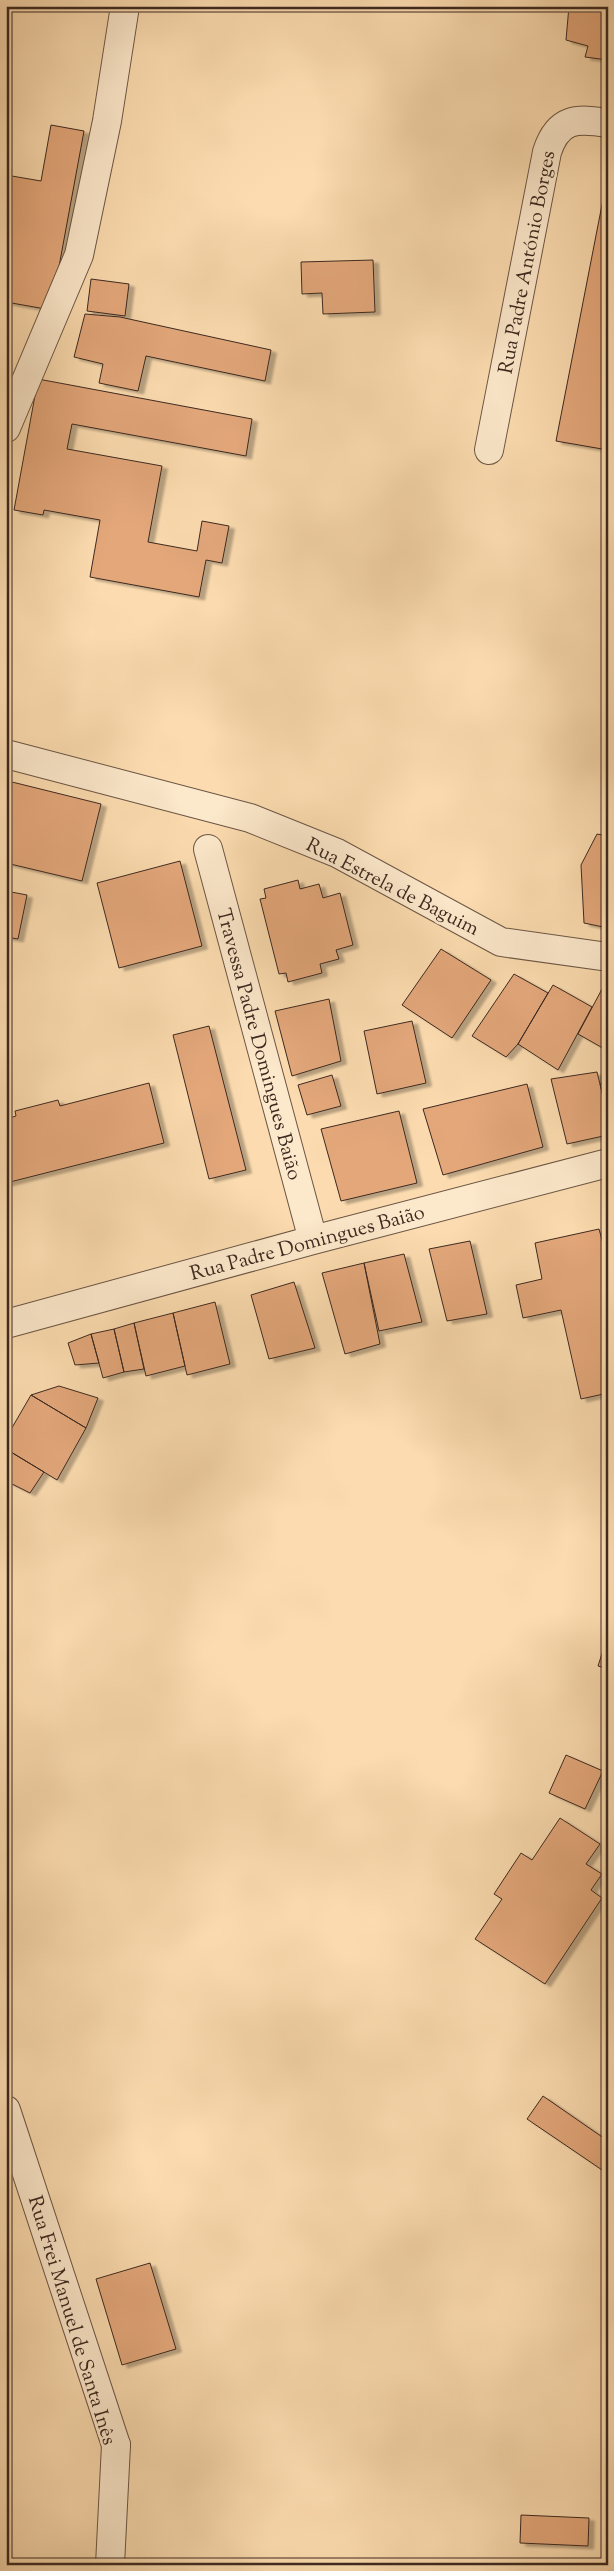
<svg xmlns="http://www.w3.org/2000/svg" width="614" height="2571" viewBox="0 0 614 2571" font-family="'Sorts Mill Goudy',serif">
  <style>
    .building { fill: #e3a77a; stroke: #3c2920; filter: url(#shadow) }
    .lines { fill: none; stroke-linecap: round; stroke-linejoin: round }
    .pedestrian-casing { stroke: #6c5644; stroke-width: 30 }
    .minor-casing { stroke: #6c5644; stroke-width: 30 }
    .pedestrian { stroke: #fce8cb; stroke-width: 28 }
    .minor { stroke: #fce8cb; stroke-width: 28 }
    .labels { text-anchor: middle; stroke-width: 5; stroke-linejoin: round; paint-order: stroke }
    .street-label { font-size: 20px; fill: #3c2920; stroke: #fce8cb }
  </style>
  <defs>
    <filter id="shadow"><feDropShadow dx="5.5" dy="3" stdDeviation="1" flood-color="#0004"/></filter>
  </defs>
  <rect width="100%" height="100%" fill="#fbdbaf"/>
  <filter id="stains"><feTurbulence type="fractalNoise" baseFrequency=".004" numOctaves="4"/><feColorMatrix values="0 0 0 0 .2 0 0 0 0 .09 0 0 0 0 .02 0 0 0 .5 -.17"/></filter>
  <radialGradient id="worn" r=".72"><stop offset=".6" stop-color="#630" stop-opacity="0"/><stop offset="1" stop-color="#630" stop-opacity=".3"/></radialGradient>
  <path class="building" d="M569,6H608V60L585,57L588,46L566,40Z
    M51,125L84,131L51,310L6,302V237L9,222H6V175L41,181Z
    M607,179H608V450L556,441Z
    M373,260L375,312L323,314L322,293L302,294L301,262Z
    M91,279L129,284L125,316L87,311Z
    M85,314L120,317L271,350L265,381L146,356L138,391L99,383L103,364L74,357Z
    M38,379L252,419L246,456L72,424L67,449L162,466L148,542L197,551L202,521L229,526L222,563L206,560L199,597L90,577L100,520L44,510L43,515L14,510Z
    M12,782L101,804L82,881L6,863V808Z
    M597,834L608,836V928L584,923L581,865Z
    M180,861L202,946L119,968L97,883Z
    M298,880L300,889L319,884L323,898L340,893L353,945L336,950L339,959L320,964L322,973L288,982L286,973L279,974L260,899L266,898L264,889Z
    M6,891L27,895L18,939L6,937Z
    M441,949L491,980L452,1038L402,1005Z
    M514,974L548,993L518,1044L506,1057L472,1036Z
    M553,985L592,1007L558,1070L518,1044Z
    M602,989L608,992V1051L578,1034Z
    M329,999L341,1061L292,1076L275,1011Z
    M412,1021L426,1083L377,1094L364,1031Z
    M209,1026L246,1170L209,1179L173,1035Z
    M597,1072L608,1116V1135L567,1144L551,1079Z
    M332,1075L341,1106L307,1115L298,1085Z
    M608,1082V1116L600,1084Z
    M149,1083L164,1143L6,1183V1119L16,1116L15,1111L58,1100L60,1106Z
    M527,1084L543,1147L443,1175L423,1109Z
    M399,1111L417,1183L341,1201L321,1129Z
    M599,1229L608,1262V1393L581,1399L561,1310L523,1318L516,1285L542,1279L535,1243Z
    M470,1241L487,1314L447,1321L429,1249Z
    M404,1254L422,1322L379,1331L364,1263Z
    M364,1263L380,1344L345,1354L322,1273Z
    M294,1282L315,1348L269,1359L251,1295Z
    M215,1302L230,1364L187,1375L173,1313Z
    M173,1313L185,1366L146,1376L134,1323Z
    M134,1323L144,1369L124,1372L114,1329Z
    M114,1329L124,1372L103,1378L91,1334Z
    M91,1334L99,1363L75,1365L68,1343Z
    M59,1386L98,1398L86,1428L31,1395Z
    M31,1395L86,1428L57,1480L6,1449V1438Z
    M6,1449L44,1472L30,1493L6,1481Z
    M608,1635V1669L598,1666Z
    M566,1755L603,1771L585,1809L549,1793Z
    M560,1818L600,1844L586,1864L602,1874L591,1890L602,1898L545,1984L475,1939L502,1899L494,1894L521,1853L532,1860Z
    M543,2096L608,2141V2174L527,2119Z
    M150,2263L176,2349L122,2365L96,2279Z
    M521,2515L589,2518L588,2546L520,2543Z
    M538,2560L581,2565H537Z"/>
  <g class="lines">
    <g class="pedestrian-casing">
      <path id="pedestrian" d="M110,2565L116,2445"/>
    </g>
    <g class="minor-casing">
      <path id="minor" d="M6,428L79,255L107,121L125,6
        M489,450L547,152C558,118 576,118 608,123
        M6,754L250,818L337,853L501,942L608,957
        M208,849L313,1240
        M6,1324L313,1240L608,1163
        M6,2110L116,2445"/>
    </g>
    <use href="#pedestrian" class="pedestrian"/>
    <use href="#minor" class="minor"/>
  </g>
  <g class="labels">
    <g class="street-label">
      <text transform="translate(526 262) rotate(-79)" y="7">Rua Padre António Borges</text>
      <text transform="translate(393 886) rotate(27)" y="7">Rua Estrela de Baguim</text>
      <text transform="translate(260 1044) rotate(75)" y="7">Travessa Padre Domingues Baião</text>
      <text transform="translate(307 1242) rotate(-15)" y="7">Rua Padre Domingues Baião</text>
      <text transform="translate(73 2320) rotate(73)" y="7">Rua Frei Manuel de Santa Inês</text>
    </g>
  </g>
  <rect width="614" height="2571" fill="none" stroke="#fbdbaf" stroke-width="25"/>
  <rect x="8" y="8" width="599" height="2556" fill="none" stroke="#3c2920" stroke-width="2.5"/>
  <rect x="12" y="12" width="589" height="2546" fill="none" stroke="#3c2920"/>
  <rect width="100%" height="100%" filter="url(#stains)"/>
  <rect width="100%" height="100%" fill="url(#worn)"/>
</svg>
